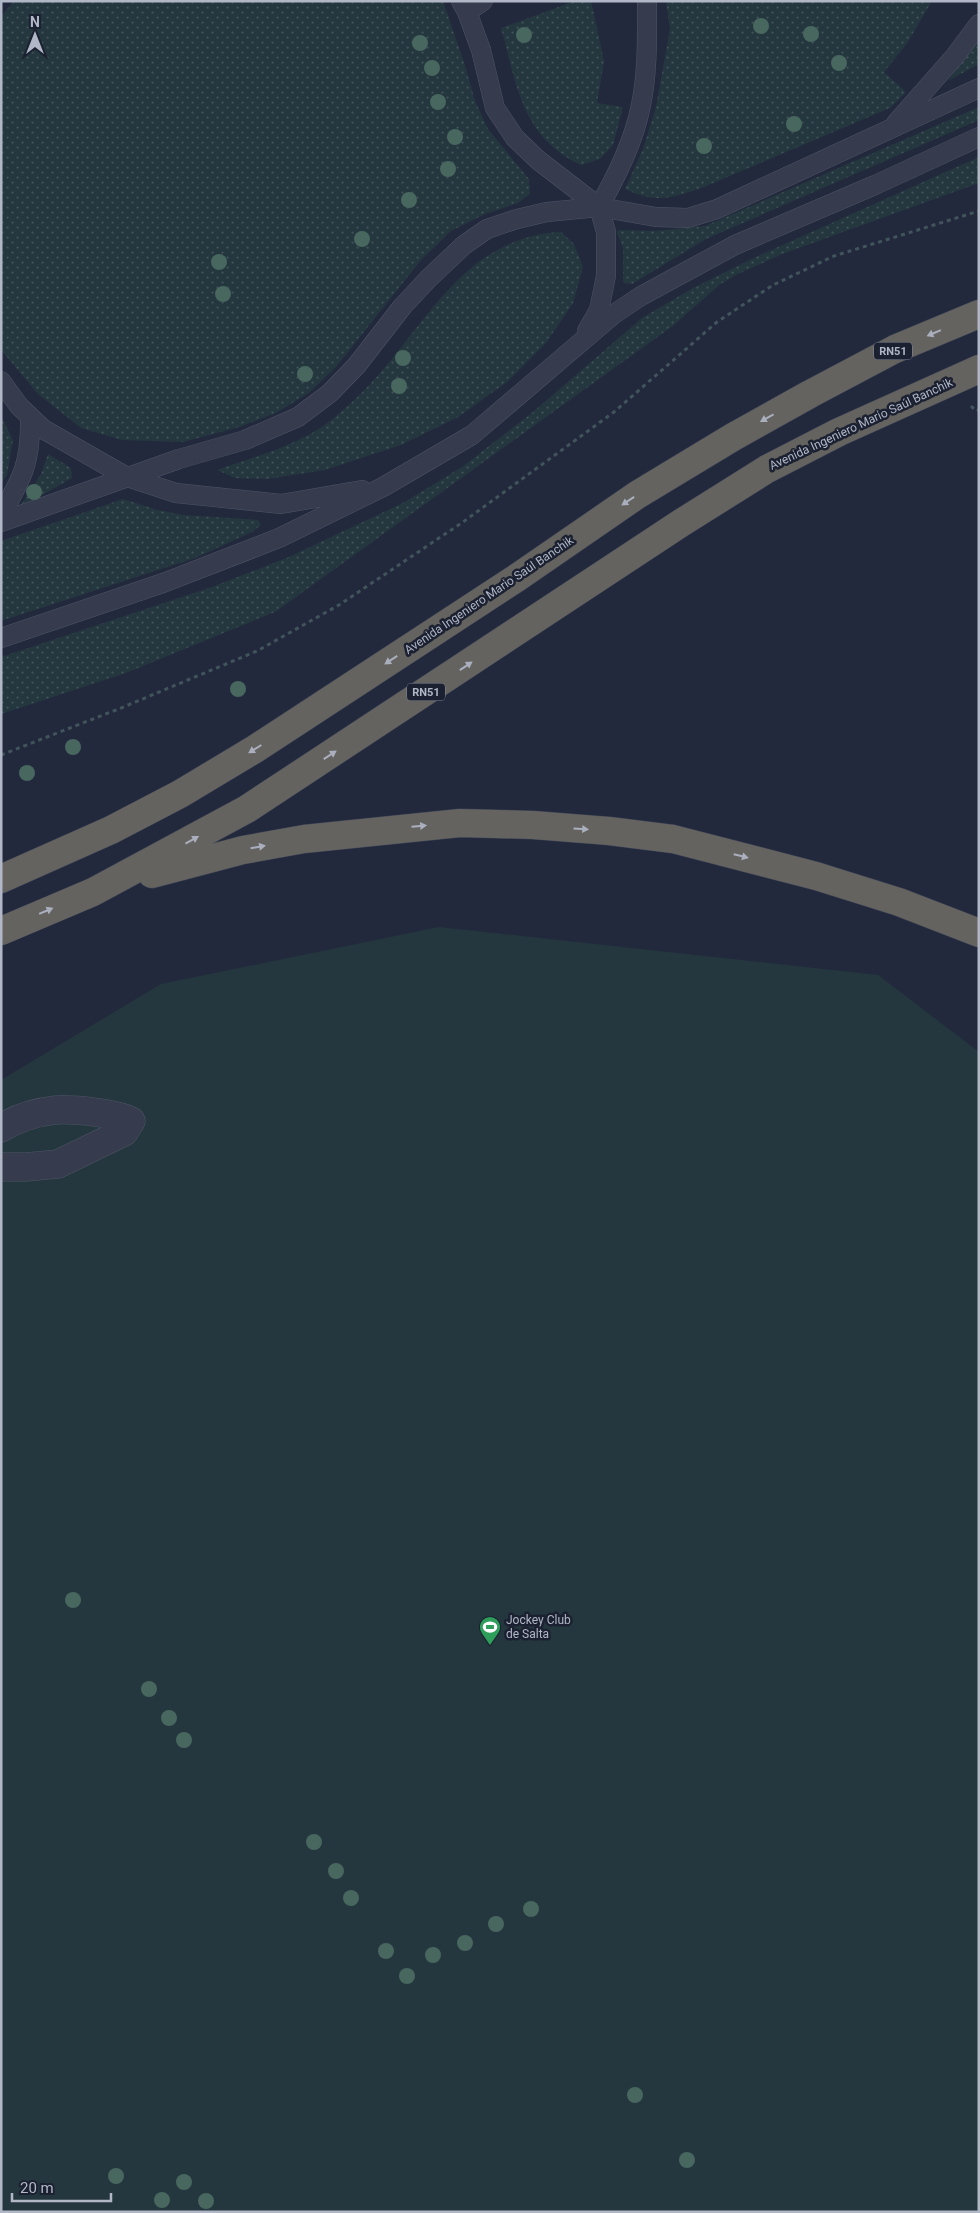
<svg xmlns="http://www.w3.org/2000/svg" width="980" height="2213" viewBox="0 0 980 2213" font-family="Roboto,sans-serif">
  <style>
    .grass { fill: url(#grass-dots) }
    .park { fill: #24373e }
    .lines { fill: none; stroke-linecap: round; stroke-linejoin: round }
    .service-casing { stroke: #4e5465; stroke-width: 20 }
    .minor-casing { stroke: #4e5465; stroke-width: 29 }
    .trunk-casing { stroke: #3e4455; stroke-width: 29 }
    .path { stroke: #42545b; stroke-width: 3; stroke-dasharray: 4 4; stroke-linecap: butt }
    .service { stroke: #363c4d; stroke-width: 19 }
    .minor { stroke: #363c4d; stroke-width: 28 }
    .trunk { stroke: #646360; stroke-width: 28 }
    .tree { fill: #48675f }
    .oneway { fill: #aaafbe }
    .labels { text-anchor: middle; stroke-width: 5; stroke-linejoin: round; paint-order: stroke }
    .shield { fill: #1b2131; stroke: #858a9b; stroke-width: 1 }
    .shield-label { font-size: 11px; font-weight: bold; fill: #b2b7c8 }
    .street-label { font-size: 12px; fill: #b2b7c8; stroke: #1b2131 }
    .poi-label { font-size: 12px; fill: #b2b7c8; stroke: #1b2131; text-anchor: start }
  </style>
  <defs>
    <pattern id="grass-dots" width="8" height="8" patternUnits="userSpaceOnUse" patternTransform="scale(1.25)"><rect width="8" height="8" fill="#24373e"/><path d="M2 2h.1M6 6h.1" fill="none" stroke="#415258" stroke-width="1.8" stroke-linecap="round"/></pattern>
  </defs>
  <rect width="100%" height="100%" fill="#22293d"/>
  <path class="grass" d="M14,1H443L464,62L475,101L488,129L529,179L530,194L518,203L485,214L451,231L421,260L336,367L310,392L276,413L236,428L183,442L122,440L81,428L38,394L1,350V16Z
    M575,1H591L604,61L597,103L623,107L613,145L600,159L581,165C521,137 517,85 501,28Z
    M666,1H932L906,45L884,72L906,92L890,108L699,189C667,199 656,203 625,189L643,149L656,107L670,29Z
    M979,37V64L948,81Z
    M979,107V120L706,239L632,284L624,283L623,280V247L617,233L618,230L655,231L705,226Z
    M979,157V183L782,254L736,275L719,285L674,325L275,612L126,673L1,714V657L212,587L289,557L403,503L462,467L533,412L642,318L693,288L758,256Z
    M561,232L574,244L583,267L573,303L546,343L507,382L458,417L401,445L325,470L267,479L235,478L217,470C251,458 289,448 320,428C331,421 342,411 352,402C421,340 456,237 561,232Z
    M1,416L13,440L7,475L1,484Z
    M48,454L71,468L72,478L19,508L41,474Z
    M123,499L158,510L183,515L258,520L261,525L252,532L195,558L1,621V541Z"/>
  <path class="park" d="M439,927L878,975L979,1052V2212H1V1080L161,984Z"/>
  <g class="lines">
    <g class="service-casing">
      <path id="service" d="M461,1L467,12L481,50L495,108L515,138L538,160L599,207L606,232V276L599,310L587,331
        M467,12L483,1
        M896,123L955,56L979,24
        M599,207C617,175 634,141 641,105C648,71 647,35 647,1
        M1,381L19,406L43,429L127,477L176,493L281,504L362,490
        M1,515C23,477 31,462 30,417
        M1,522L179,459L245,440L298,417L330,393L357,365L402,307L428,279L464,245L487,229L517,219L547,212L599,207L656,217L688,218L717,209L979,88
        M1,638L163,583L279,538L383,487L472,435L614,314L641,296L735,245L875,185L979,137"/>
    </g>
    <g class="minor-casing">
      <path id="minor" d="M1,1128C17,1118 37,1112 56,1110C74,1109 116,1113 131,1121L124,1132L58,1164L26,1167H1"/>
    </g>
    <g class="trunk-casing">
      <path id="trunk" d="M152,874L243,850L304,839L460,823L533,825L609,831L673,839L816,876L899,902L979,933
        M1,879L111,830L180,794L255,749L518,577L637,495L733,437L810,394L895,349L979,314
        M1,931L93,892L247,809L681,523L767,469L839,432L979,369"/>
    </g>
    <path class="path" d="M971,406L976,411L979,410
      M1,755L121,708L257,651L339,605L463,522L614,412L717,322L773,285L834,256L979,211"/>
    <use href="#service" class="service"/>
    <use href="#minor" class="minor"/>
    <use href="#trunk" class="trunk"/>
  </g>
  <g class="tree">
    <circle cx="761" cy="26" r="8"/>
    <circle cx="811" cy="34" r="8"/>
    <circle cx="524" cy="35" r="8"/>
    <circle cx="420" cy="43" r="8"/>
    <circle cx="839" cy="63" r="8"/>
    <circle cx="432" cy="68" r="8"/>
    <circle cx="438" cy="102" r="8"/>
    <circle cx="794" cy="124" r="8"/>
    <circle cx="455" cy="137" r="8"/>
    <circle cx="704" cy="146" r="8"/>
    <circle cx="448" cy="169" r="8"/>
    <circle cx="409" cy="200" r="8"/>
    <circle cx="362" cy="239" r="8"/>
    <circle cx="219" cy="262" r="8"/>
    <circle cx="223" cy="294" r="8"/>
    <circle cx="403" cy="358" r="8"/>
    <circle cx="305" cy="374" r="8"/>
    <circle cx="399" cy="386" r="8"/>
    <circle cx="34" cy="492" r="8"/>
    <circle cx="238" cy="689" r="8"/>
    <circle cx="73" cy="747" r="8"/>
    <circle cx="27" cy="773" r="8"/>
    <circle cx="73" cy="1600" r="8"/>
    <circle cx="149" cy="1689" r="8"/>
    <circle cx="169" cy="1718" r="8"/>
    <circle cx="184" cy="1740" r="8"/>
    <circle cx="314" cy="1842" r="8"/>
    <circle cx="336" cy="1871" r="8"/>
    <circle cx="351" cy="1898" r="8"/>
    <circle cx="531" cy="1909" r="8"/>
    <circle cx="496" cy="1924" r="8"/>
    <circle cx="465" cy="1943" r="8"/>
    <circle cx="386" cy="1951" r="8"/>
    <circle cx="433" cy="1955" r="8"/>
    <circle cx="407" cy="1976" r="8"/>
    <circle cx="635" cy="2095" r="8"/>
    <circle cx="687" cy="2160" r="8"/>
    <circle cx="116" cy="2176" r="8"/>
    <circle cx="184" cy="2182" r="8"/>
    <circle cx="162" cy="2200" r="8"/>
    <circle cx="206" cy="2201" r="8"/>
  </g>
  <defs><path id="oneway-solid" d="M-6-.8H1V-3.2L6.5 0L1 3.2V.8H-6Z" transform="scale(1.25)"/></defs>
  <g class="oneway">
    <use href="#oneway-solid" transform="translate(934 333) rotate(157)"/>
    <use href="#oneway-solid" transform="translate(767 418) rotate(151)"/>
    <use href="#oneway-solid" transform="translate(628 501) rotate(146)"/>
    <use href="#oneway-solid" transform="translate(391 660) rotate(147)"/>
    <use href="#oneway-solid" transform="translate(466 666) rotate(-34)"/>
    <use href="#oneway-solid" transform="translate(255 749) rotate(148)"/>
    <use href="#oneway-solid" transform="translate(330 755) rotate(-33)"/>
    <use href="#oneway-solid" transform="translate(419 826) rotate(-5)"/>
    <use href="#oneway-solid" transform="translate(581 829) rotate(4)"/>
    <use href="#oneway-solid" transform="translate(192 840) rotate(-29)"/>
    <use href="#oneway-solid" transform="translate(258 847) rotate(-10)"/>
    <use href="#oneway-solid" transform="translate(741 856) rotate(14)"/>
    <use href="#oneway-solid" transform="translate(46 911) rotate(-23)"/>
  </g>
  <defs>
    <g id="stadium-pin" transform="scale(1.125)"><path d="M0 17L-7.5 6A9.5 9.5 0 1 1 7.5 6Z" fill="#2e9e5b" stroke="#1b2131"/><path d="M0-5a6.5 5 0 1 0 0 10a6.5 5 0 1 0 0-10ZM-3.5-1.8h7v3.6h-7Z" fill="#fff"/></g>
  </defs>
  <g fill-rule="evenodd">
    <use href="#stadium-pin" x="490" y="1627"/>
  </g>
  <g class="labels">
    <g class="shield">
      <rect x="874" y="342.5" width="38" height="17" rx="4"/>
      <rect x="407" y="683.5" width="38" height="17" rx="4"/>
    </g>
    <g class="shield-label">
      <text x="893" y="355">RN51</text>
      <text x="426" y="696">RN51</text>
    </g>
    <g class="street-label">
      <text transform="translate(861 424) rotate(-25)" y="4">Avenida Ingeniero Mario Saúl Banchik</text>
      <text transform="translate(489 595) rotate(-34)" y="4">Avenida Ingeniero Mario Saúl Banchik</text>
    </g>
    <g class="poi-label">
      <text x="506" y="1624">Jockey Club<tspan x="506" dy="14">de Salta</tspan></text>
    </g>
  </g>
  <rect width="980" height="2213" fill="none" stroke="#b2b7c8" stroke-width="5"/>
  <g transform="translate(35 35)" stroke="#1b2131" stroke-width="4" paint-order="stroke">
  <path d="M0-4L9 19L0 12L-9 19Z" fill="#b2b7c8"/>
  <text y="-8" font-size="14" font-weight="bold" text-anchor="middle" fill="#b2b7c8">N</text>
  </g>
  <path d="M12 2193v8h99v-8" fill="none" stroke="#b2b7c8" stroke-width="2.5"/>
  <text x="20" y="2193" font-size="15" fill="#b2b7c8" stroke="#1b2131" stroke-width="4" paint-order="stroke">20 m</text>
</svg>
